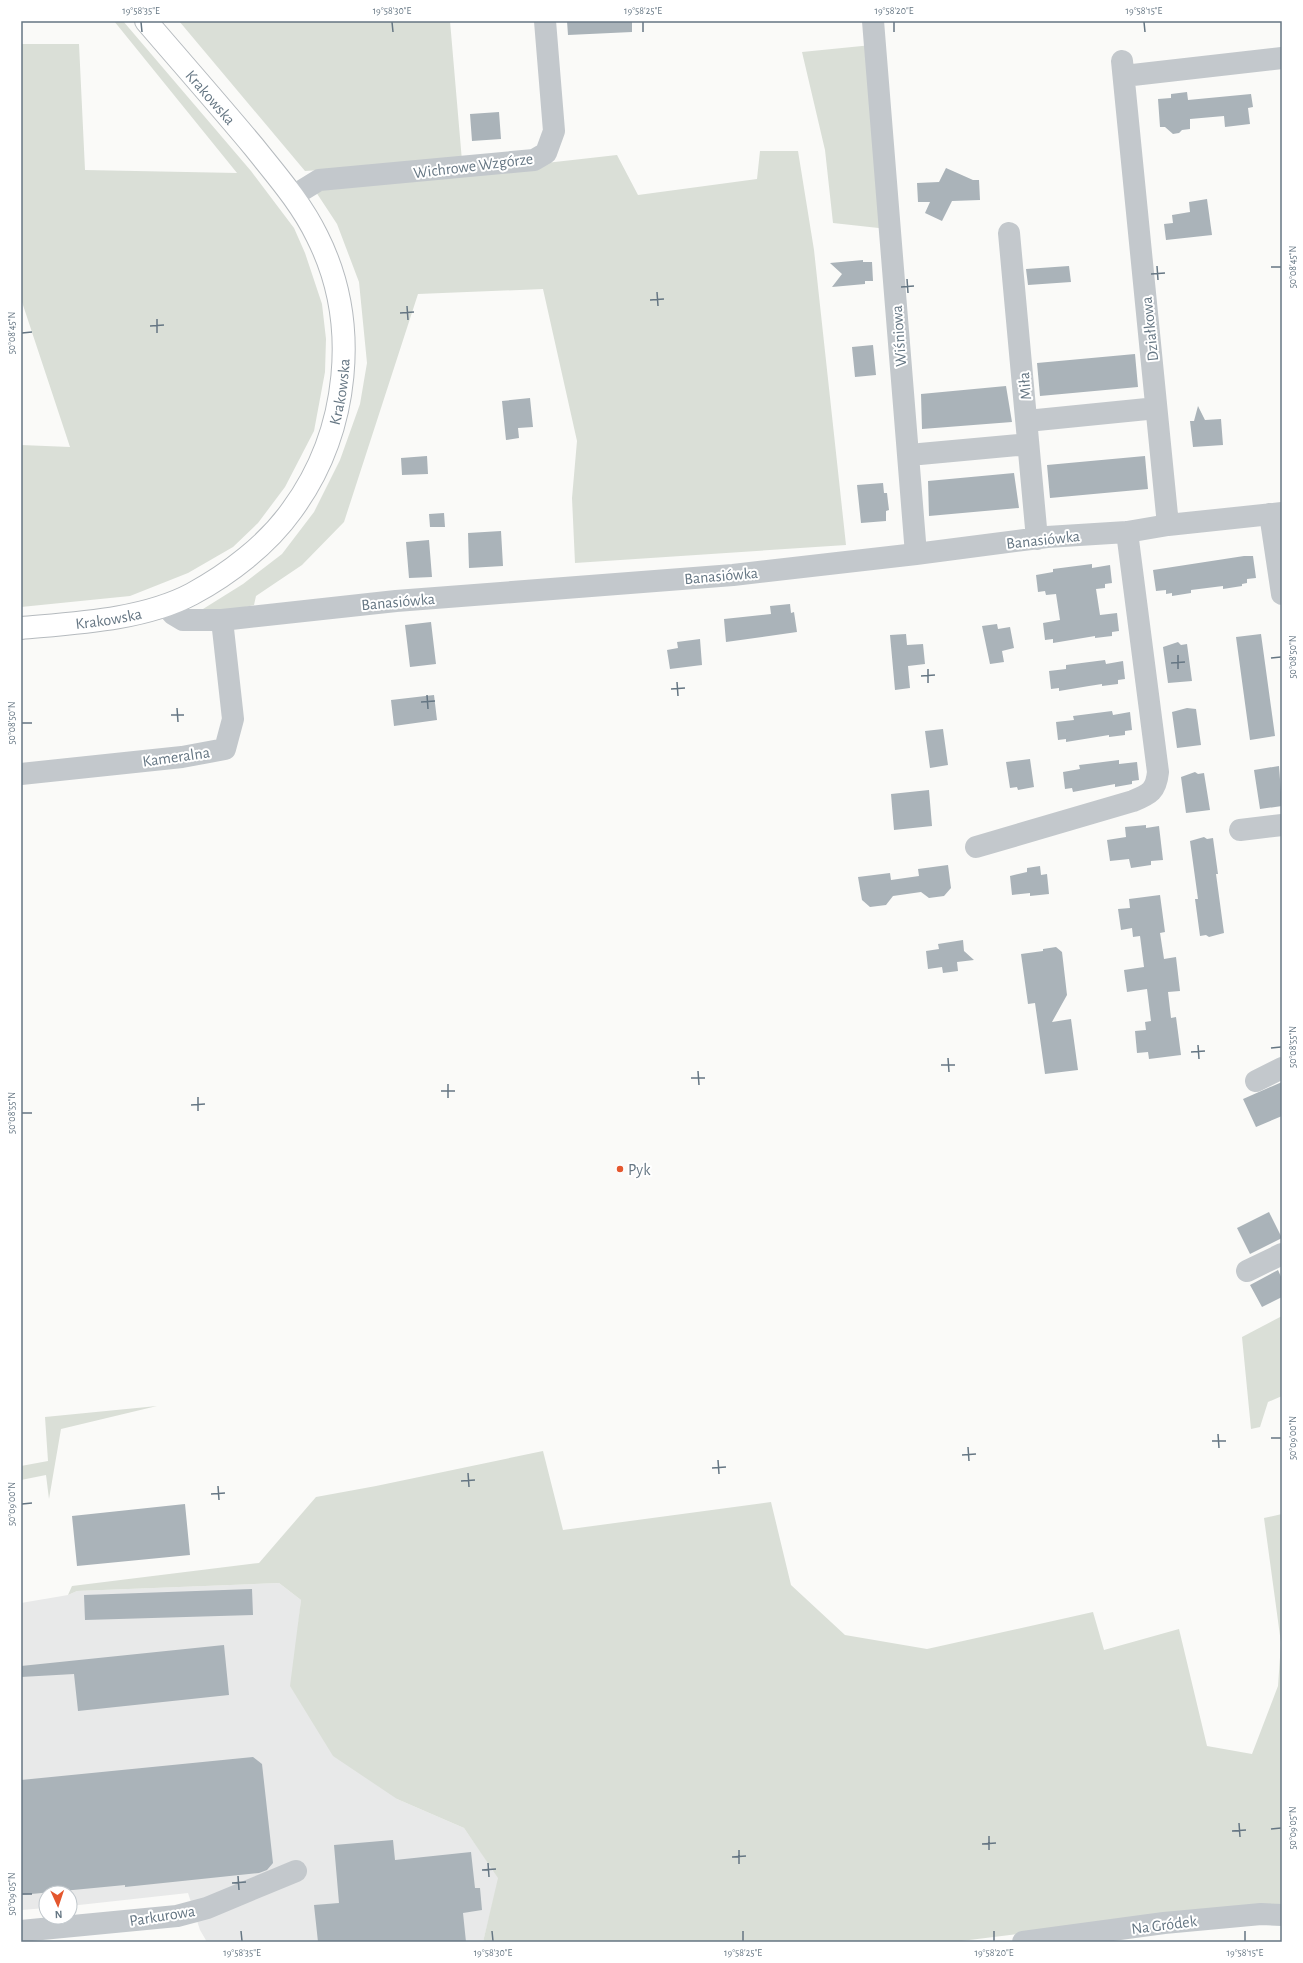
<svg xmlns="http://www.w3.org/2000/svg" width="1303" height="1963" viewBox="0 0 1303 1963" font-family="'Alegreya Sans',sans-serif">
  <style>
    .built { fill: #e8e9e9 }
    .green { fill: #dadfd7 }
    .building { fill: #aab3b9 }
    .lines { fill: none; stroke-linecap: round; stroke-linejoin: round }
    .major-casing { stroke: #b5babe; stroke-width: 24 }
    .minor { stroke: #c3c8cc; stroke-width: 22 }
    .major { stroke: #fff; stroke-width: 22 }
    .ticks { fill: none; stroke: #657683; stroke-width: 1.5 }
    .poi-dot { fill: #e4572e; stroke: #fff; stroke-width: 1.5 }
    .labels { text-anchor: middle; stroke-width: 4; stroke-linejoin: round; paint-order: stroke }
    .street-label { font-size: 16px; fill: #657683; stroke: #fff }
    .poi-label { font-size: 16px; fill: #657683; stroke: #fff; text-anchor: start }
    .neatline { fill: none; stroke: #657683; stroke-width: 1.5 }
    .ticks-label { font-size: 10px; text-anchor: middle; fill: #657683 }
  </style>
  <rect width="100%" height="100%" fill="#fafaf8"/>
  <path class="built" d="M279,1583L301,1600L297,1638L397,1799L464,1828L499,1878L483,1942H207L200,1930L188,1893L70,1906V1893H46V1908L21,1910V1603L68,1595L77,1591Z"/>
  <path class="green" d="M114,21H123L251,171L294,228L305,253L322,304L326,339L325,372L314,431L285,487L258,523L233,547L188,573L130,596L21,607V445L70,447L21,299V44H79L85,170L237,173Z
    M179,21H450L462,161L305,171Z
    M882,44L897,230L833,223L825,150L802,52Z
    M760,151H798L814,250L846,545L575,563L572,498L577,441L543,289L418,294L344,522L302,565L256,596L254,605L206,616L203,609L243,584L282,554L314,512L340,460L360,404L367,363L359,282L337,224L314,189L617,155L638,195L757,179Z
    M1282,1316V1396L1268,1402L1260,1427L1251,1429L1242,1337Z
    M157,1406L61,1429L49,1499L46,1475L21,1480V1466L48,1461L45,1417Z
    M543,1451L563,1530L771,1502L791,1585L845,1635L927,1649L1093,1612L1104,1650L1179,1629L1207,1746L1252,1754L1278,1686L1281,1643L1264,1518L1282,1514V1907L1202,1911L953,1942H483L498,1878L464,1828L397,1799L333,1756L290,1686L301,1600L279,1583L77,1591L68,1595L72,1586L259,1563L316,1497L376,1486Z"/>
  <path class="building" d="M567,21H632V32L568,35Z
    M1187,92L1188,100L1251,94L1253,107L1248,108L1250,124L1225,127L1224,116L1190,119V129L1182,130L1179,133L1173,134L1165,127H1160L1158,99L1171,98V94Z
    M499,112L501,139L472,141L470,114Z
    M946,168L973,180H979L980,200L952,201L942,221L925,213L930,202H918L917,183L939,182Z
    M1207,199L1212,235L1166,240L1164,224L1173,223L1172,215L1190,212L1189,202Z
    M863,260V262H872L873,281H865V284L832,287L842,274L830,263Z
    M1069,266L1071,282L1028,285L1026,269Z
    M873,345L876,375L855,377L852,347Z
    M1135,354L1138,387L1040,396L1037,363Z
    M1006,386L1012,422L922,429L921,394Z
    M530,398L533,427L518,428L519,438L506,440L502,401Z
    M1198,406L1205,420L1221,419L1223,445L1193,447L1190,421H1194Z
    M427,456L428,474L402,475L401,458Z
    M1145,456L1148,489L1050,498L1047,465Z
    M1014,473L1019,508L929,516L928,481Z
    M883,483L884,493H887L888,502L889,510L886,511V521L861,523L857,485Z
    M444,513L445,527H430L429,514Z
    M501,531L503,566L469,568L468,533Z
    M429,540L432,577L409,578L406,542Z
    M1244,556H1253L1256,578L1247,579V583L1242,584V586L1223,589V586L1191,590V593L1172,596V593L1166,594V590L1156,591L1153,570Z
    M1092,564V568L1110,565L1112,583L1105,584V588L1096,589L1100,615L1117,613L1119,631L1112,632V636L1095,638V636L1053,643V639L1045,640L1043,623L1060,620L1056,594L1046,595L1045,591L1038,592L1036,575L1053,572V569Z
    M790,604L791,613L794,612L797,632L726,642L724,619L771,614L770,606Z
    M431,622L436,664L410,667L405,625Z
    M997,624L998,629L1010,627L1014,648L1002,651L1004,662L990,664L982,626Z
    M906,634L907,645L923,644L925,664L908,666L910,688L895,690L890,635Z
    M1261,634L1275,736L1250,740L1236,637Z
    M700,639L702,665L670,669L667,650L678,648L677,642Z
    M1178,642L1181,645L1187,644L1192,681L1168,683L1163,647Z
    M1105,660L1106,664L1123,661L1125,679L1118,680V684L1102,686V684L1089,686L1059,691V688L1051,689L1049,671L1066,669V665Z
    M434,695L437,720L394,726L391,700Z
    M1187,708L1196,709L1201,745L1177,748L1172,712Z
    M1112,711L1113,715L1130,712L1132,730L1125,731V735L1109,737V735L1066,742V739L1058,740L1056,722L1074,720L1073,716Z
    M943,729L948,765L930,768L925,731Z
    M1030,759L1034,787L1018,790L1017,787L1010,788L1006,762Z
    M1119,760V764L1137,762L1139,780L1132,781V784L1115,787V784L1073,792L1072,788L1065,789L1063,772L1080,769L1079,765Z
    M1279,766L1282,806L1260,809L1254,770Z
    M1195,772L1198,774L1204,773L1210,810L1186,813L1181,777Z
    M929,790L932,826L894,830L891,794Z
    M1146,825V828L1159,826L1163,860L1151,861V865L1131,868L1129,859L1110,861L1107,840L1126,837L1125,827Z
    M1204,837L1207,839L1213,838L1218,874H1216L1224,933L1209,937L1206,935L1200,936L1195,899H1198L1190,841Z
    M948,865L951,888L944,896L929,898L921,892L893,896L886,905L870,907L862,900L858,877L890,873L891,880L919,876L918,869Z
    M1040,866L1041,875L1047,874L1049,894L1030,896V893L1012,895L1010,876L1027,872V868Z
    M1160,895L1165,932L1160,933L1164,959L1176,957L1180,991L1168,992L1171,1018L1176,1017L1181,1055L1149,1059L1148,1052L1137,1053L1135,1031L1146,1030L1145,1022L1151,1021L1147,989L1127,992L1124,970L1144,967L1140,936L1133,937L1132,928L1121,930L1118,909L1130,908L1129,899Z
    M963,940L964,951L974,960L957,962L958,971L943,973L942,967L928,969L926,951L939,949L938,944Z
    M1056,947L1062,952L1067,995L1052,1022L1071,1019L1078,1070L1045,1074L1035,1003L1028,1004L1021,954L1043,951V949Z
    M1282,1082V1116L1256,1127L1243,1099Z
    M1269,1212L1282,1238L1250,1254L1237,1228Z
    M1278,1270L1282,1279V1297L1262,1307L1250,1285Z
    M185,1504L190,1555L77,1566L72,1516Z
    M252,1589L253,1615L85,1620L84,1595Z
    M224,1645L229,1695L78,1711L74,1674L21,1677V1666Z
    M253,1757L262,1764L273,1863L267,1870L259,1873L125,1887V1885L21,1895V1780Z
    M393,1840L395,1860L471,1852L475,1888H480L482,1910L463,1913L466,1942H318L314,1905L339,1903L334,1845Z"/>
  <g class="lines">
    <g class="major-casing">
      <g id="major">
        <path id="s1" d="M21,628C76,623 143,620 192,594C229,574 267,545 292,510C349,432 361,323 317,236C301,203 277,176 254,147C219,105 182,63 146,21"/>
      </g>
    </g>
    <path class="minor" d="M873,21L916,554
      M1122,61L1168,525
      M1124,76L1282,58
      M293,196L319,180L534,160L546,153L554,131L545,21
      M1009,233L1037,539
      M1027,421L1147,409
      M920,454L1028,444
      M1270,514L1282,594
      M165,605L173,614L183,620H222L396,601L733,575L916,554L1047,537L1127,532L1168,525L1282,513
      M21,774L182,757L225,749L233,719L222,620
      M1240,830L1282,825
      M976,847L1133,801C1150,794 1156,791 1158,772L1127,532
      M1256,1081L1282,1068
      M1247,1271L1282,1254
      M21,1931L177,1916L207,1908L296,1871
      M1023,1942L1164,1923L1261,1914L1282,1915"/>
    <use href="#major" class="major"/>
  </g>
  <path class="ticks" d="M141,22L142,32M392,22L393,32M643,22V32M894,22V32M1144,22L1145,32M1157,266L1158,280M1271,267H1281M1151,274L1165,273M907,279L908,293M901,287L914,286M657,292L658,306M650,300L664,299M407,306L408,320M400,313L414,312M157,319V333M150,326L164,325M22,333L32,332M1178,655V669M1271,658L1281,657M1171,663L1185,662M928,669V683M921,676L935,675M677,682L678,696M671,689L685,688M427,695L428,709M421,702L435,701M177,708L178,722M171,715H184M22,723H32M1198,1045L1199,1059M1271,1048L1281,1047M1191,1052L1205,1051M948,1058L949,1072M941,1065H955M698,1071L699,1085M691,1078H705M448,1084V1098M441,1091H455M198,1097V1111M191,1105L205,1104M22,1113H32M1218,1434L1219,1448M1271,1438H1281M1212,1441H1226M968,1447L969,1461M962,1455L976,1454M718,1460L719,1474M712,1468L726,1467M468,1473L469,1487M461,1481L475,1480M218,1486L219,1500M211,1494L225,1493M22,1504L32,1503M1239,1823L1240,1837M1271,1829L1281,1828M1232,1831L1246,1830M989,1836V1850M982,1844L996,1843M739,1850V1864M732,1857L746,1856M488,1863L489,1877M482,1870L496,1869M238,1876L239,1890M232,1883L246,1882M22,1894H32M241,1931L242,1941M492,1931L493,1941M743,1931V1941M994,1931V1941M1245,1931V1941"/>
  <circle class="poi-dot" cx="620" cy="1169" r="4"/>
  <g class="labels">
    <g class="street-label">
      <text transform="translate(211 97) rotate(49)" y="6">Krakowska</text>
      <text transform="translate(473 165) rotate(-7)" y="6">Wichrowe Wzgórze</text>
      <text transform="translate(1149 329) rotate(-96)" y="6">Działkowa</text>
      <text transform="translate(898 336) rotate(-94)" y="6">Wiśniowa</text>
      <text transform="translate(1024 386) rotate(-95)" y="6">Miła</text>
      <text dy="6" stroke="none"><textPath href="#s1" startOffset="436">Krakowska</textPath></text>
      <text transform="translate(1043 539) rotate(-6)" y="6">Banasiówka</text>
      <text transform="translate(721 575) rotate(-5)" y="6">Banasiówka</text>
      <text transform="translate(398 601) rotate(-5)" y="6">Banasiówka</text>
      <text dy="6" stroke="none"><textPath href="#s1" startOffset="88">Krakowska</textPath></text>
      <text transform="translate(176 756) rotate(-8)" y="6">Kameralna</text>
      <text transform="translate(162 1915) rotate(-9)" y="6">Parkurowa</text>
      <text transform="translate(1164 1924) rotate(-7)" y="6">Na Gródek</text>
    </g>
    <g class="poi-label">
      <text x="628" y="1175">Pyk</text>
    </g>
  </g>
  <rect width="1303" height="1963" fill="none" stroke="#ffffff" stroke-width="44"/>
  <g transform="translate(58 1905) rotate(177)"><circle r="19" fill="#ffffff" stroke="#c1c8cd"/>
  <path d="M0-3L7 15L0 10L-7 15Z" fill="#e4572e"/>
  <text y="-6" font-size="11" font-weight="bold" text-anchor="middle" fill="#657683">N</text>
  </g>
  <rect x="22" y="22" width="1259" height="1919" class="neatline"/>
  <g class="ticks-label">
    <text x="141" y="14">19°58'35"E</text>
    <text x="392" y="14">19°58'30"E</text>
    <text x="643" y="14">19°58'25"E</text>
    <text x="894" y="14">19°58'20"E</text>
    <text x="1144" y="14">19°58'15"E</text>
    <text transform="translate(1292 267) rotate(-90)" y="4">50°08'45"N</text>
    <text transform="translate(11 333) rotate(-90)" y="4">50°08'45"N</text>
    <text transform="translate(1292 657) rotate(-90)" y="4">50°08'50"N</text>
    <text transform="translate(11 723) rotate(-90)" y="4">50°08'50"N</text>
    <text transform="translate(1292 1047) rotate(-90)" y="4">50°08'55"N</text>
    <text transform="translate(11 1113) rotate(-90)" y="4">50°08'55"N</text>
    <text transform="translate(1292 1438) rotate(-90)" y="4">50°09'00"N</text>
    <text transform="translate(11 1504) rotate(-90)" y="4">50°09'00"N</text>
    <text transform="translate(1292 1828) rotate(-90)" y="4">50°09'05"N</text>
    <text transform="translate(11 1894) rotate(-90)" y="4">50°09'05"N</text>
    <text x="242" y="1956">19°58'35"E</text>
    <text x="493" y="1956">19°58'30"E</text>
    <text x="743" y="1956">19°58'25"E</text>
    <text x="994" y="1956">19°58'20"E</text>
    <text x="1245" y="1956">19°58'15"E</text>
  </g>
</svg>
